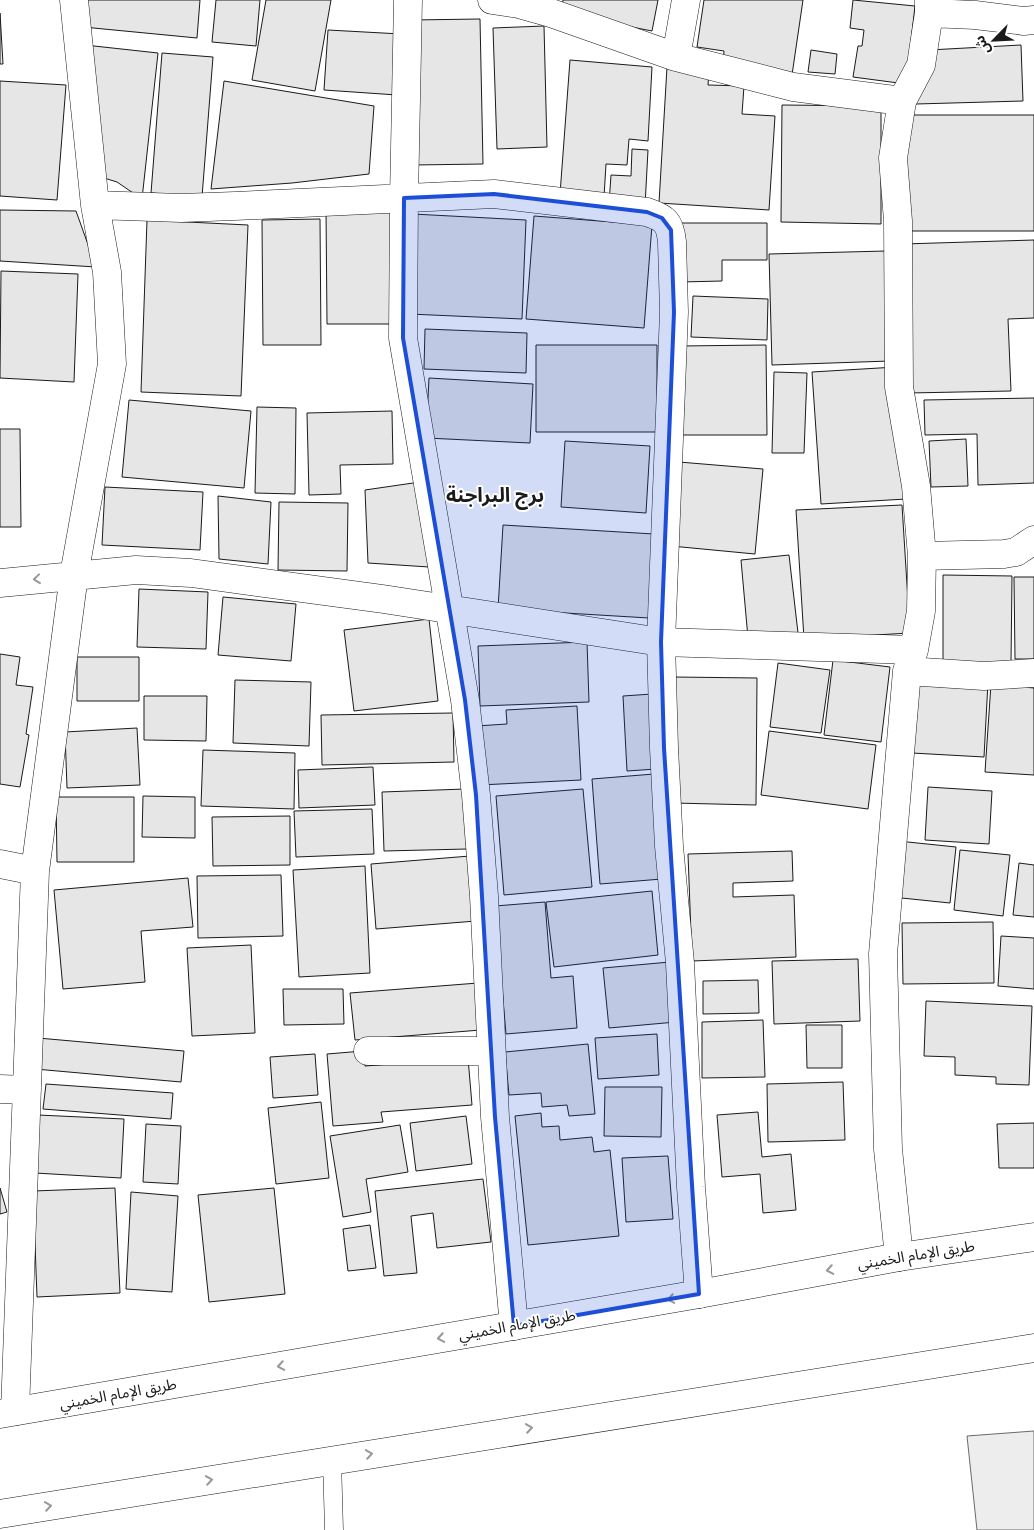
<svg xmlns="http://www.w3.org/2000/svg" width="1034" height="1530" viewBox="0 0 1034 1530" font-family="'IBM Plex Sans','Noto Sans Arabic',sans-serif">
  <style>
    .green { fill: #ededed; stroke: #6a6a6a }
    .building { fill: #e6e6e6; stroke: #1a1a1a }
    .lines { fill: none; stroke-linecap: round; stroke-linejoin: round }
    .lane-casing { stroke: #1a1a1a; stroke-width: 19 }
    .street-casing { stroke: #1a1a1a; stroke-width: 29 }
    .highway-casing { stroke: #1a1a1a; stroke-width: 29 }
    .lane { stroke: #fff; stroke-width: 18 }
    .street { stroke: #fff; stroke-width: 28 }
    .highway { stroke: #fff; stroke-width: 28 }
    .oneway { stroke: #989898 }
    .marked { fill: #1d4ed8; fill-opacity: 0.2; stroke: #1d4ed8; stroke-width: 4; stroke-linejoin: round }
    .labels { text-anchor: middle; stroke-width: 4; stroke-linejoin: round; paint-order: stroke }
    .street-label { font-size: 15px; fill: #1a1a1a; stroke: #fff }
    .district-label { font-size: 20px; font-weight: bold; fill: #1a1a1a; stroke: #fff }
  </style>
  <rect width="100%" height="100%" fill="#fff"/>
  <path class="green" d="M1034,1431V1530H977L967,1436Z"/>
  <path class="building" d="M86,0H200L197,38L83,27Z
    M216,0H260L256,46L212,42Z
    M266,0H331L315,91L252,80Z
    M563,0H658L652,31L561,13Z
    M704,0H803L792,75L723,64L724,51L697,47Z
    M853,0L915,6L906,84L853,77L858,46H862L864,30L850,28Z
    M0,13L3,64H0Z
    M480,19L483,164L414,165L411,20Z
    M544,26L547,147L497,149L493,28Z
    M328,30L401,34L397,95L324,90Z
    M85,45L158,53L142,199L117,182L104,178Z
    M1021,45L1023,101L916,104L929,50Z
    M811,50L837,54L835,74L808,72Z
    M162,53L213,57L202,197L151,193Z
    M570,60L652,67L648,141L629,139L627,165L606,164L604,197L560,194Z
    M667,67L709,69L708,85L744,86L742,114L775,116L769,210L659,203Z
    M0,81L66,85L57,200L0,196Z
    M224,81L374,106L369,174L292,183L211,189Z
    M782,105L881,106V224L781,222Z
    M902,115H1034V231H904Z
    M632,149L648,150L645,206L609,204L611,175L631,176Z
    M399,209L400,324H327L326,210Z
    M0,210L76,211L96,267L0,261Z
    M413,214L526,220L522,319L409,314Z
    M534,216L652,225L644,328L526,319Z
    M320,219L321,345H263L262,220Z
    M147,220L248,225L241,396L141,392Z
    M680,223H767V260H722V281L681,282Z
    M1034,240V318L1008,319L1011,391L908,393L903,244Z
    M886,251L890,361L772,365L769,254Z
    M1,271L78,274L74,382L0,378Z
    M693,296L768,299L767,340L691,337Z
    M425,329L527,333L526,373L424,369Z
    M536,345H657V432H536Z
    M766,345L767,435H680L679,346Z
    M896,367L906,499L821,504L812,372Z
    M774,372L807,373L804,453H772Z
    M429,378L533,384L530,443L426,438Z
    M1034,398V483L978,485L977,434L925,435L924,400Z
    M129,400L251,411L244,488L122,477Z
    M257,407L296,408L295,494L255,493Z
    M392,411L393,464L340,465L341,494L309,495L307,413Z
    M0,429H20L21,527H0Z
    M966,439L968,486L931,487L929,441Z
    M565,441L650,446L646,513L561,507Z
    M679,462L763,469L755,554L671,546Z
    M420,482L429,567L368,563L365,490Z
    M105,487L203,492L200,550L102,545Z
    M218,496L271,502L268,564L219,559Z
    M279,502L348,503L347,571L278,570Z
    M902,505L910,633L804,639L796,510Z
    M503,525L654,534L649,618L498,609Z
    M789,555L798,633L748,638L741,560Z
    M943,575L1012,576L1011,663L943,662Z
    M1014,577H1034V659H1015Z
    M139,589L208,592L206,649L137,647Z
    M223,597L296,604L291,661L218,655Z
    M429,619L438,701L354,711L344,630Z
    M587,642L589,702L480,706L478,646Z
    M0,654L20,657L16,685L33,687L26,734L29,735L20,787L0,784Z
    M77,657H139V701H77Z
    M833,660L890,667L881,742L824,735Z
    M778,663L830,670L821,733L770,727Z
    M674,677L757,678L756,805L673,803Z
    M916,678L988,682L984,757L912,753Z
    M235,680L311,682L309,746L233,743Z
    M991,684L1034,688V775L985,772Z
    M652,694L656,769L627,771L623,696Z
    M144,696H207L206,741L144,740Z
    M577,706L581,780L480,785L476,726L507,724L506,710Z
    M453,713L454,762L322,765L321,715Z
    M137,728L140,785L67,788L65,732Z
    M769,731L876,745L868,809L761,795Z
    M203,750L295,753L294,809L201,806Z
    M373,767L375,805L299,808L298,770Z
    M654,774L662,879L600,884L592,779Z
    M928,787L992,791L989,844L925,840Z
    M465,789L467,849L384,851L382,792Z
    M583,789L592,887L504,895L496,796Z
    M143,796L195,797V838L142,837Z
    M56,797H134V862H57Z
    M372,809L374,854L296,857L294,811Z
    M290,816V865L213,866L212,817Z
    M898,841L956,847L950,903L892,897Z
    M960,850L1010,855L1003,916L954,910Z
    M792,851L793,881L733,883V897L794,895L796,957L692,961L688,854Z
    M470,856L476,921L376,929L371,864Z
    M1019,863L1034,865V917L1013,915Z
    M365,866L370,973L299,977L293,870Z
    M281,875L283,936L198,938L197,876Z
    M188,878L193,927L141,931L145,982L63,989L54,890Z
    M652,891L658,955L554,967L546,902Z
    M545,902L551,978L573,976L577,1028L506,1034L495,906Z
    M993,922L994,983L903,984L902,923Z
    M1001,936L1034,938V989L998,986Z
    M251,945L255,1033L192,1036L187,948Z
    M858,959L860,1021L774,1024L772,961Z
    M670,962L676,1022L609,1028L603,968Z
    M758,980L759,1013L703,1014V981Z
    M478,983L481,1030L355,1040L350,993Z
    M283,989H343L344,1024L284,1025Z
    M926,1001L1032,1006L1029,1085L996,1084V1077L955,1075V1057L924,1056Z
    M763,1020L765,1077L702,1078V1022Z
    M806,1025H842V1068H807Z
    M657,1034L659,1075L598,1079L595,1038Z
    M38,1038L184,1051L181,1082L35,1069Z
    M588,1044L595,1114L569,1116L567,1105L542,1107L541,1093L509,1095L505,1052Z
    M363,1051L365,1066L468,1058L472,1105L381,1112L383,1122L333,1126L327,1054Z
    M315,1054L318,1095L273,1098L270,1057Z
    M843,1082L845,1140L768,1142L767,1084Z
    M46,1084L173,1093L171,1119L43,1109Z
    M605,1087H662L661,1137L604,1136Z
    M321,1102L329,1178L276,1184L268,1108Z
    M758,1112L762,1157L791,1154L796,1210L763,1213L760,1174L722,1177L717,1115Z
    M541,1113L542,1127L559,1126L560,1140L592,1137L594,1152L610,1150L619,1236L528,1245L515,1116Z
    M38,1115L124,1119L121,1178L35,1173Z
    M466,1116L472,1164L416,1171L410,1123Z
    M1034,1123V1168H999L997,1124Z
    M146,1124L181,1126L178,1184L143,1182Z
    M400,1125L408,1172L366,1179L371,1212L343,1217L330,1136Z
    M668,1156L673,1219L626,1222L622,1158Z
    M483,1179L491,1242L437,1248L433,1213L411,1216L417,1273L384,1276L375,1191Z
    M0,1188L7,1212L0,1214Z
    M115,1188L120,1293L37,1297L33,1191Z
    M274,1188L285,1294L209,1302L198,1195Z
    M131,1192L178,1196L172,1292L126,1289Z
    M370,1225L376,1268L348,1271L343,1229Z"/>
  <g class="lines">
    <g class="lane-casing">
      <path id="lane" d="M332,1460L334,1530"/>
    </g>
    <g class="street-casing">
      <path id="street" d="M74,0L95,205
        M408,0L404,198L403,338L465,700L476,795L484,896L495,1117L514,1326
        M492,0L519,4L551,13L676,57L793,87L902,101
        M929,13L975,15L1024,21L1034,20
        M676,57L686,0
        M922,556L1004,554L1016,552L1034,540
        M0,583L136,570L191,573L383,599L661,642L914,650
        M907,671L984,676L1034,673
        M0,864L35,871
        M368,1051H491
        M0,1089L27,1090
        M899,1257L888,1149L883,954L907,671L914,650L921,611L922,556L916,486L899,387L898,221L893,158L902,101L921,65L929,13V0
        M15,1411L35,871L74,575L112,364L107,272L95,205L181,208L235,206L494,194L647,212C665,218 670,222 672,242L674,312L661,642L664,748L669,846L680,963L691,1187L699,1294"/>
    </g>
    <g class="highway-casing">
      <path id="highway" d="M0,1414L699,1294L899,1257L1034,1237
        M0,1514L1034,1348"/>
    </g>
    <use href="#lane" class="lane"/>
    <use href="#street" class="street"/>
    <use href="#highway" class="highway"/>
  </g>
  <defs><path id="oneway-chevron" d="M-2-3.5L2.5 0L-2 3.5" fill="none" stroke-width="1.6" stroke-linecap="round" stroke-linejoin="round" transform="scale(1.25)"/></defs>
  <g class="oneway">
    <use href="#oneway-chevron" transform="translate(37 579) rotate(174)"/>
    <use href="#oneway-chevron" transform="translate(830 1270) rotate(170)"/>
    <use href="#oneway-chevron" transform="translate(671 1299) rotate(170)"/>
    <use href="#oneway-chevron" transform="translate(441 1338) rotate(170)"/>
    <use href="#oneway-chevron" transform="translate(281 1366) rotate(170)"/>
    <use href="#oneway-chevron" transform="translate(529 1428) rotate(-9)"/>
    <use href="#oneway-chevron" transform="translate(369 1454) rotate(-9)"/>
    <use href="#oneway-chevron" transform="translate(209 1480) rotate(-9)"/>
    <use href="#oneway-chevron" transform="translate(48 1506) rotate(-9)"/>
  </g>
  <path class="marked" d="M494,194L647,212L662,218L671,230L674,312L661,642L664,748L699,1294L514,1326L495,1117L476,795L465,700L403,338L404,198Z"/>
  <g class="labels">
    <g class="street-label">
      <text transform="translate(916 1255) rotate(-9)" y="5">طريق الإمام الخميني</text>
      <text transform="translate(517 1325) rotate(-10)" y="5">طريق الإمام الخميني</text>
      <text transform="translate(118 1394) rotate(-10)" y="5">طريق الإمام الخميني</text>
    </g>
    <g class="district-label">
      <text x="495" y="502">برج البراجنة</text>
    </g>
  </g>
  <g transform="translate(994 40) rotate(246)" stroke="#ffffff" stroke-width="4" paint-order="stroke">
  <path d="M0-4L9 19L0 12L-9 19Z" fill="#1a1a1a"/>
  <text y="-8" font-size="14" font-weight="bold" text-anchor="middle" fill="#1a1a1a">ش</text>
  </g>
</svg>
